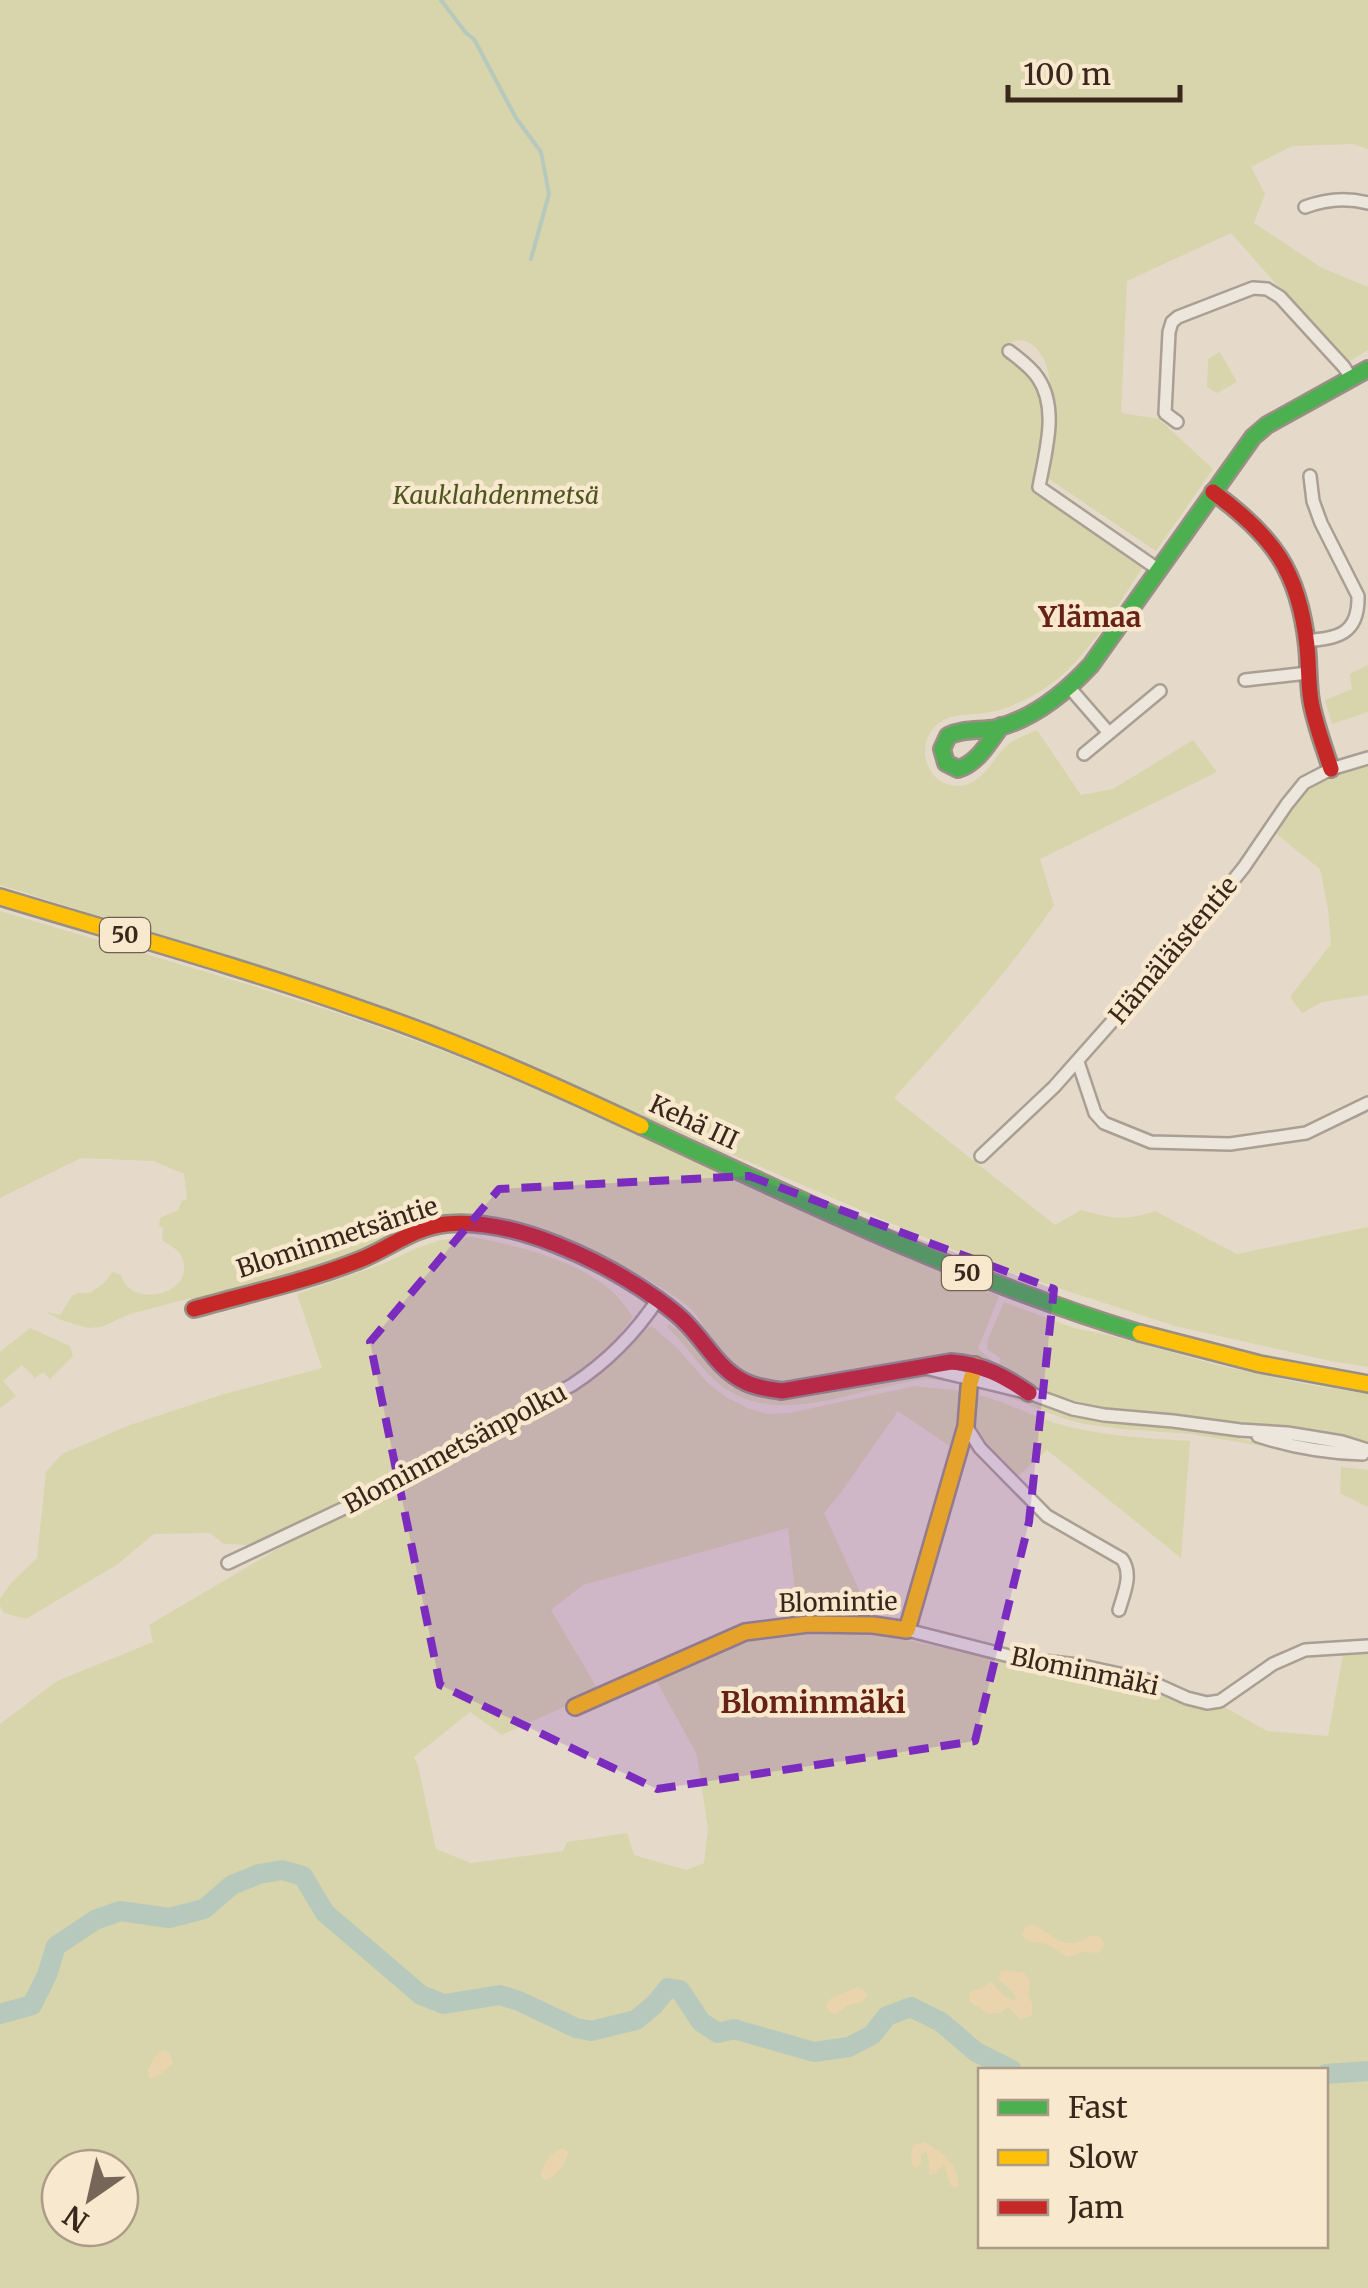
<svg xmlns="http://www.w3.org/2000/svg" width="1368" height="2288" viewBox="0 0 1368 2288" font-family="Merriweather,serif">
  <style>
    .green { fill: #d8d4ab; fill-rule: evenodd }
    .sand { fill: #ead4ae }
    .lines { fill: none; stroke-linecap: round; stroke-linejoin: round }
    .stream { stroke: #b6c9bc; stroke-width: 4 }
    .river { stroke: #b6c9bc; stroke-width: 20 }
    .street-casing { stroke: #aa9f93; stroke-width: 16 }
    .fast-casing { stroke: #998f84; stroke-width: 20 }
    .slow-casing { stroke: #998f84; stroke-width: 20 }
    .jam-casing { stroke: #998f84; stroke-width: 20 }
    .street { stroke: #ece6dc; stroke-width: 11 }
    .fast { stroke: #4caf50; stroke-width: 15 }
    .slow { stroke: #ffc107; stroke-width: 15 }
    .jam { stroke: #c62828; stroke-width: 15 }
    .marked { fill: #7b2cbf; fill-opacity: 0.2; stroke: #7b2cbf; stroke-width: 8; stroke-dasharray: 20 12; stroke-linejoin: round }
    .labels { text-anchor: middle; stroke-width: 9; stroke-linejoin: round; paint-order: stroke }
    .shield { fill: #f8e8ce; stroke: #726151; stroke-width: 2.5 }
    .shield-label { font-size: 22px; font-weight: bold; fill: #39271b }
    .park-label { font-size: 25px; font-style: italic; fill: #4e5620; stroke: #f8e8ce }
    .street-label { font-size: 25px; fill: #39271b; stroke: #f8e8ce }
    .neighbourhood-label { font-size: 28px; font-weight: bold; fill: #682117; stroke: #f8e8ce }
    .quarter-label { font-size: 30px; font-weight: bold; fill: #682117; stroke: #f8e8ce }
  </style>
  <rect width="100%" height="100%" fill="#e5daca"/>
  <path class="green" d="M0,0H1368V149L1353,144L1292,146L1251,167L1265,194L1254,223L1322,268L1368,287V350L1346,363L1231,233L1127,281L1121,413L1159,419L1213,469L1156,551L1046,477C1049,445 1064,360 1028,342C1017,337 1008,343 1000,351C1010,360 1023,366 1032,376C1064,411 1026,459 1034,491L1143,567C1110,616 1078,678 1020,702C1011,706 1001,710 991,712C974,716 954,712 939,723C910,746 930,793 965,785C986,780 994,755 1010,743C1018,738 1028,734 1037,730L1081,795L1113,789L1193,740L1217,772L1040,859L1054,905C1006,975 950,1036 894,1098L1055,1225L1081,1210C1112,1218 1123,1222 1155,1211L1237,1254L1368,1227V1367L1331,1361L1175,1326L991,1266L429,1024L153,933L0,885Z
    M1220,352L1237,382L1217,393L1207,387L1208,359Z
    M1368,665V712L1332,724L1325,700L1352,689L1350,674Z
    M1368,766V995L1322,1002L1302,1013L1290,997L1331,944L1328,909L1320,869L1275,833L1305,791L1331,777Z
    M0,911C155,958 313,999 463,1059C645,1131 817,1225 999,1296L978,1349L992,1360V1365L796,1383C750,1383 734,1371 709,1334C703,1326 698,1316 691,1309C652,1274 528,1220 476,1214C467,1213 454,1214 445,1215C419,1220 399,1236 376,1247C367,1251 357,1254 347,1258C298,1276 244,1287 193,1302L191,1298L130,1314L101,1327L87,1328L61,1320L46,1312L60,1315L72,1296L78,1293H90L104,1283L112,1272L121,1275C130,1311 200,1294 181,1255C177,1248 168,1245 162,1240L163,1228L159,1226L160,1218L178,1210L182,1201L187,1199L184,1174L154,1161L81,1158L0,1198Z
    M471,1237C510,1243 577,1261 607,1287C617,1295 627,1307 633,1317L609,1348L584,1369L551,1390L375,1485L250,1545L224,1544L210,1533L154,1534L118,1564L26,1619L4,1613L0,1606V1599L11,1583L37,1558L46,1472L62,1454L130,1425L224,1394L322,1368L297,1294L385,1263L417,1248L441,1240Z
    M1004,1302L1074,1328L1112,1336L1221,1366L1305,1384L1368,1394V1444L1181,1415L1105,1409L1038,1390L999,1367L1000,1358L987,1349L988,1339Z
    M669,1324C699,1341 711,1377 743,1391C803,1419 886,1362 957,1379L956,1383C946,1382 935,1379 925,1379C915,1380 904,1383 894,1385C840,1396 775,1422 726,1389C702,1373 688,1346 667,1327Z
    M652,1326L678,1349L707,1382L726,1397L747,1408L767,1414L789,1413L915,1386L963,1391L951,1447L898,1411L840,1494L824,1513L872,1618H798L788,1528L583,1585L551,1610L599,1691L502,1735L470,1712L414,1757L418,1766L436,1849L471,1863L563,1851L567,1842L627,1833L634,1855L686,1870L704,1863L708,1829L697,1755L656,1680L751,1638L781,1633L870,1632L1013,1663L1141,1685L1219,1704L1267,1731L1328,1736L1344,1649L1368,1648V2288H0V1724L57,1681L153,1642L149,1625L281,1547L540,1410C564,1396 589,1383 610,1365C625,1352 634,1334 652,1326ZM981,2070H1326V2246H981ZM60,2168H120V2228H60Z
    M30,1328L70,1346L73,1356L50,1379L43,1372L35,1378L22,1365L3,1381L16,1396L0,1408V1352Z
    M999,1390L1060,1412L1093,1420L1221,1434L1302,1453L1191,1434L1123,1429L1085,1424L1065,1419L998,1393Z
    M972,1394C1001,1399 1027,1414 1055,1423C1099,1436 1145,1438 1190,1441L1181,1558L1047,1450L1016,1478L971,1431Z
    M1341,1467L1368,1470V1507L1340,1493Z"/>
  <path class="sand" d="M1035,1925C1058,1939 1066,1952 1092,1935L1100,1937L1104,1942L1103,1949L1098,1953L1083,1952L1068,1957C1061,1954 1056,1949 1049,1945C1038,1941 1031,1945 1022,1936C1023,1928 1027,1925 1035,1925Z
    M1008,1970L1024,1973L1030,1982L1028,1996C1033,2003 1034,2007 1031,2016L1020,2019L1008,2007L1000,2013L989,2014L969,2001L970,1992L982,1988L991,1981C999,1989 1003,2000 1016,2000L1014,1993L998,1979L1001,1971Z
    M858,1987L866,1992L867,1996L862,2002L848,2005L835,2015L830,2012L826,2006L830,1999Z
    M163,2050L170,2053L173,2063L162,2073L152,2079L148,2076C147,2068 155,2053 163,2050Z
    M924,2142C941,2151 961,2165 958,2187L955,2188L950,2185L944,2164L935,2174H929V2160L926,2151L921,2154V2164L917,2168L913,2166L911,2157L913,2145Z
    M563,2148L568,2152C568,2161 555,2178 546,2180L541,2177C540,2167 553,2150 563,2148Z"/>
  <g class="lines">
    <path class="stream" d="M441,0L466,33L474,39L516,118L541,152L549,194L531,259"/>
    <path class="river" d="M0,2014L32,2005L47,1975L56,1946L95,1920L120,1911L169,1918L204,1909L232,1885L259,1874L282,1870L303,1876L325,1913L421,1995L444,2004L500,1995L519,2001L576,2028L591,2031L636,2020L654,2005L668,1988L680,1990L701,2022L718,2033L734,2029L814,2052L849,2047L872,2035L887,2016L911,2007L941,2022L976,2052L1012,2070
      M1326,2074L1368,2071"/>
    <g class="street-casing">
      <path id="street" d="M1305,207C1326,199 1346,197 1368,203
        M1009,351C1019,359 1031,367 1038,378C1059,409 1045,453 1039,487L1159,570
        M1177,422L1165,413L1169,332L1172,322L1178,317L1253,288L1267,289L1280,297L1344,367L1351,378
        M1306,641C1337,638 1359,635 1358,596L1321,523L1313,501L1310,476
        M1245,680L1308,673
        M1069,687L1109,733
        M1084,754L1160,691
        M1078,1062L1095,1113L1104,1123L1151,1142L1230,1144L1306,1133L1368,1103
        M981,1156L1054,1087L1196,927L1244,867L1287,804L1304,783L1331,769L1368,758
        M925,1368L1029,1393L1073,1409L1104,1415L1173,1421L1240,1430L1287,1433L1342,1442L1368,1450
        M966,1426L980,1448L1047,1516L1122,1559C1133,1574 1124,1593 1119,1610
        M1258,1436C1292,1447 1327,1453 1363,1454
        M228,1563L355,1503L572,1385C607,1362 635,1334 658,1299
        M907,1630L1017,1658L1078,1665L1147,1680L1187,1698L1207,1703L1220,1701L1273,1664L1305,1650L1368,1646"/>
    </g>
    <g class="fast-casing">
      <path id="fast" d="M1001,726C989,742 978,763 958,769L946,763L942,749L948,736C964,728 980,731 996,728C1033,719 1066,692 1091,665L1253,437L1267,425L1368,369
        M641,1126C805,1202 967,1281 1140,1333"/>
    </g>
    <g class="slow-casing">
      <path id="slow" d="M0,897C122,934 245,968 366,1011C460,1043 551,1084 641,1126
        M1140,1333L1260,1364L1368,1384
        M575,1707L745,1632L808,1624L873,1625L907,1630L966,1426L969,1387L975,1365"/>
    </g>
    <g class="jam-casing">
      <path id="jam" d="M1213,492C1273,536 1299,571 1307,646C1309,665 1308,683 1311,701C1315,724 1324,747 1331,769
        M194,1309C250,1293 308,1281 362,1259C389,1248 415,1227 446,1224C514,1217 603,1261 657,1299C668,1307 678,1314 687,1324C706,1343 719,1370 745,1382C757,1388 769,1389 782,1391L951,1362C982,1364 1004,1376 1029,1393"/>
    </g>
    <use href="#street" class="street"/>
    <use href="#fast" class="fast"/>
    <use href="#slow" class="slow"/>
    <use href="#jam" class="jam"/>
  </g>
  <path class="marked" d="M749,1176L1054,1289L1029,1522L975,1741L657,1789L440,1685L370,1342L499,1189Z"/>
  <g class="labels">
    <g class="shield">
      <rect x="100" y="918" width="50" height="34" rx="8"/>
      <rect x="942" y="1256" width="50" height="34" rx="8"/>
    </g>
    <g class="shield-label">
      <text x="125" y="943">50</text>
      <text x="967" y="1281">50</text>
    </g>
    <g class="park-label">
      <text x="496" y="504">Kauklahdenmetsä</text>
    </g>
    <g class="street-label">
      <text transform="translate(1173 950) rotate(-50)" y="9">Hämäläistentie</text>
      <text transform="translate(694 1122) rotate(25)" y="9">Kehä III</text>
      <text transform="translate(337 1237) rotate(-18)" y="9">Blominmetsäntie</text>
      <text transform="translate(455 1448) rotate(-28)" y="9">Blominmetsänpolku</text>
      <text transform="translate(838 1602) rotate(-1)" y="9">Blomintie</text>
      <text transform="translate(1085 1671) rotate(12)" y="9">Blominmäki</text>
    </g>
    <g class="neighbourhood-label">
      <text x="1090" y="627">Ylämaa</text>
    </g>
    <g class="quarter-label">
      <text x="813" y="1713">Blominmäki</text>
    </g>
  </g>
  <rect x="978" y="2068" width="350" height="180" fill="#f8e8ce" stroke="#ac9b86" stroke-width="2.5"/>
  <rect x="998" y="2100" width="50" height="15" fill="#4caf50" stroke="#ac9b86" stroke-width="2.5"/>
  <text x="1068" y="2118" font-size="30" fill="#39271b">Fast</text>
  <rect x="998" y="2150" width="50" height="15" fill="#ffc107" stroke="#ac9b86" stroke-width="2.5"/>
  <text x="1068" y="2168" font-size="30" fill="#39271b">Slow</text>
  <rect x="998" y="2200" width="50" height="15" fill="#c62828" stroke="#ac9b86" stroke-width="2.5"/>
  <text x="1068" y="2218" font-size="30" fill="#39271b">Jam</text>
  <g transform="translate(90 2198) rotate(214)"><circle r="48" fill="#f8e8ce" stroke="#ac9b86" stroke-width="2.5"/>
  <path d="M0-8L18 38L0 25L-18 38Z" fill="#756658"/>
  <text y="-15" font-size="28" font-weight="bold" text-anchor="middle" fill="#39271b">N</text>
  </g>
  <path d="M1008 85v15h172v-15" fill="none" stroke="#39271b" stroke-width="5"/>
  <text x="1023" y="85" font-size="30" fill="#39271b" stroke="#f8e8ce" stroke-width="8" paint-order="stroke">100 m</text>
</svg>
